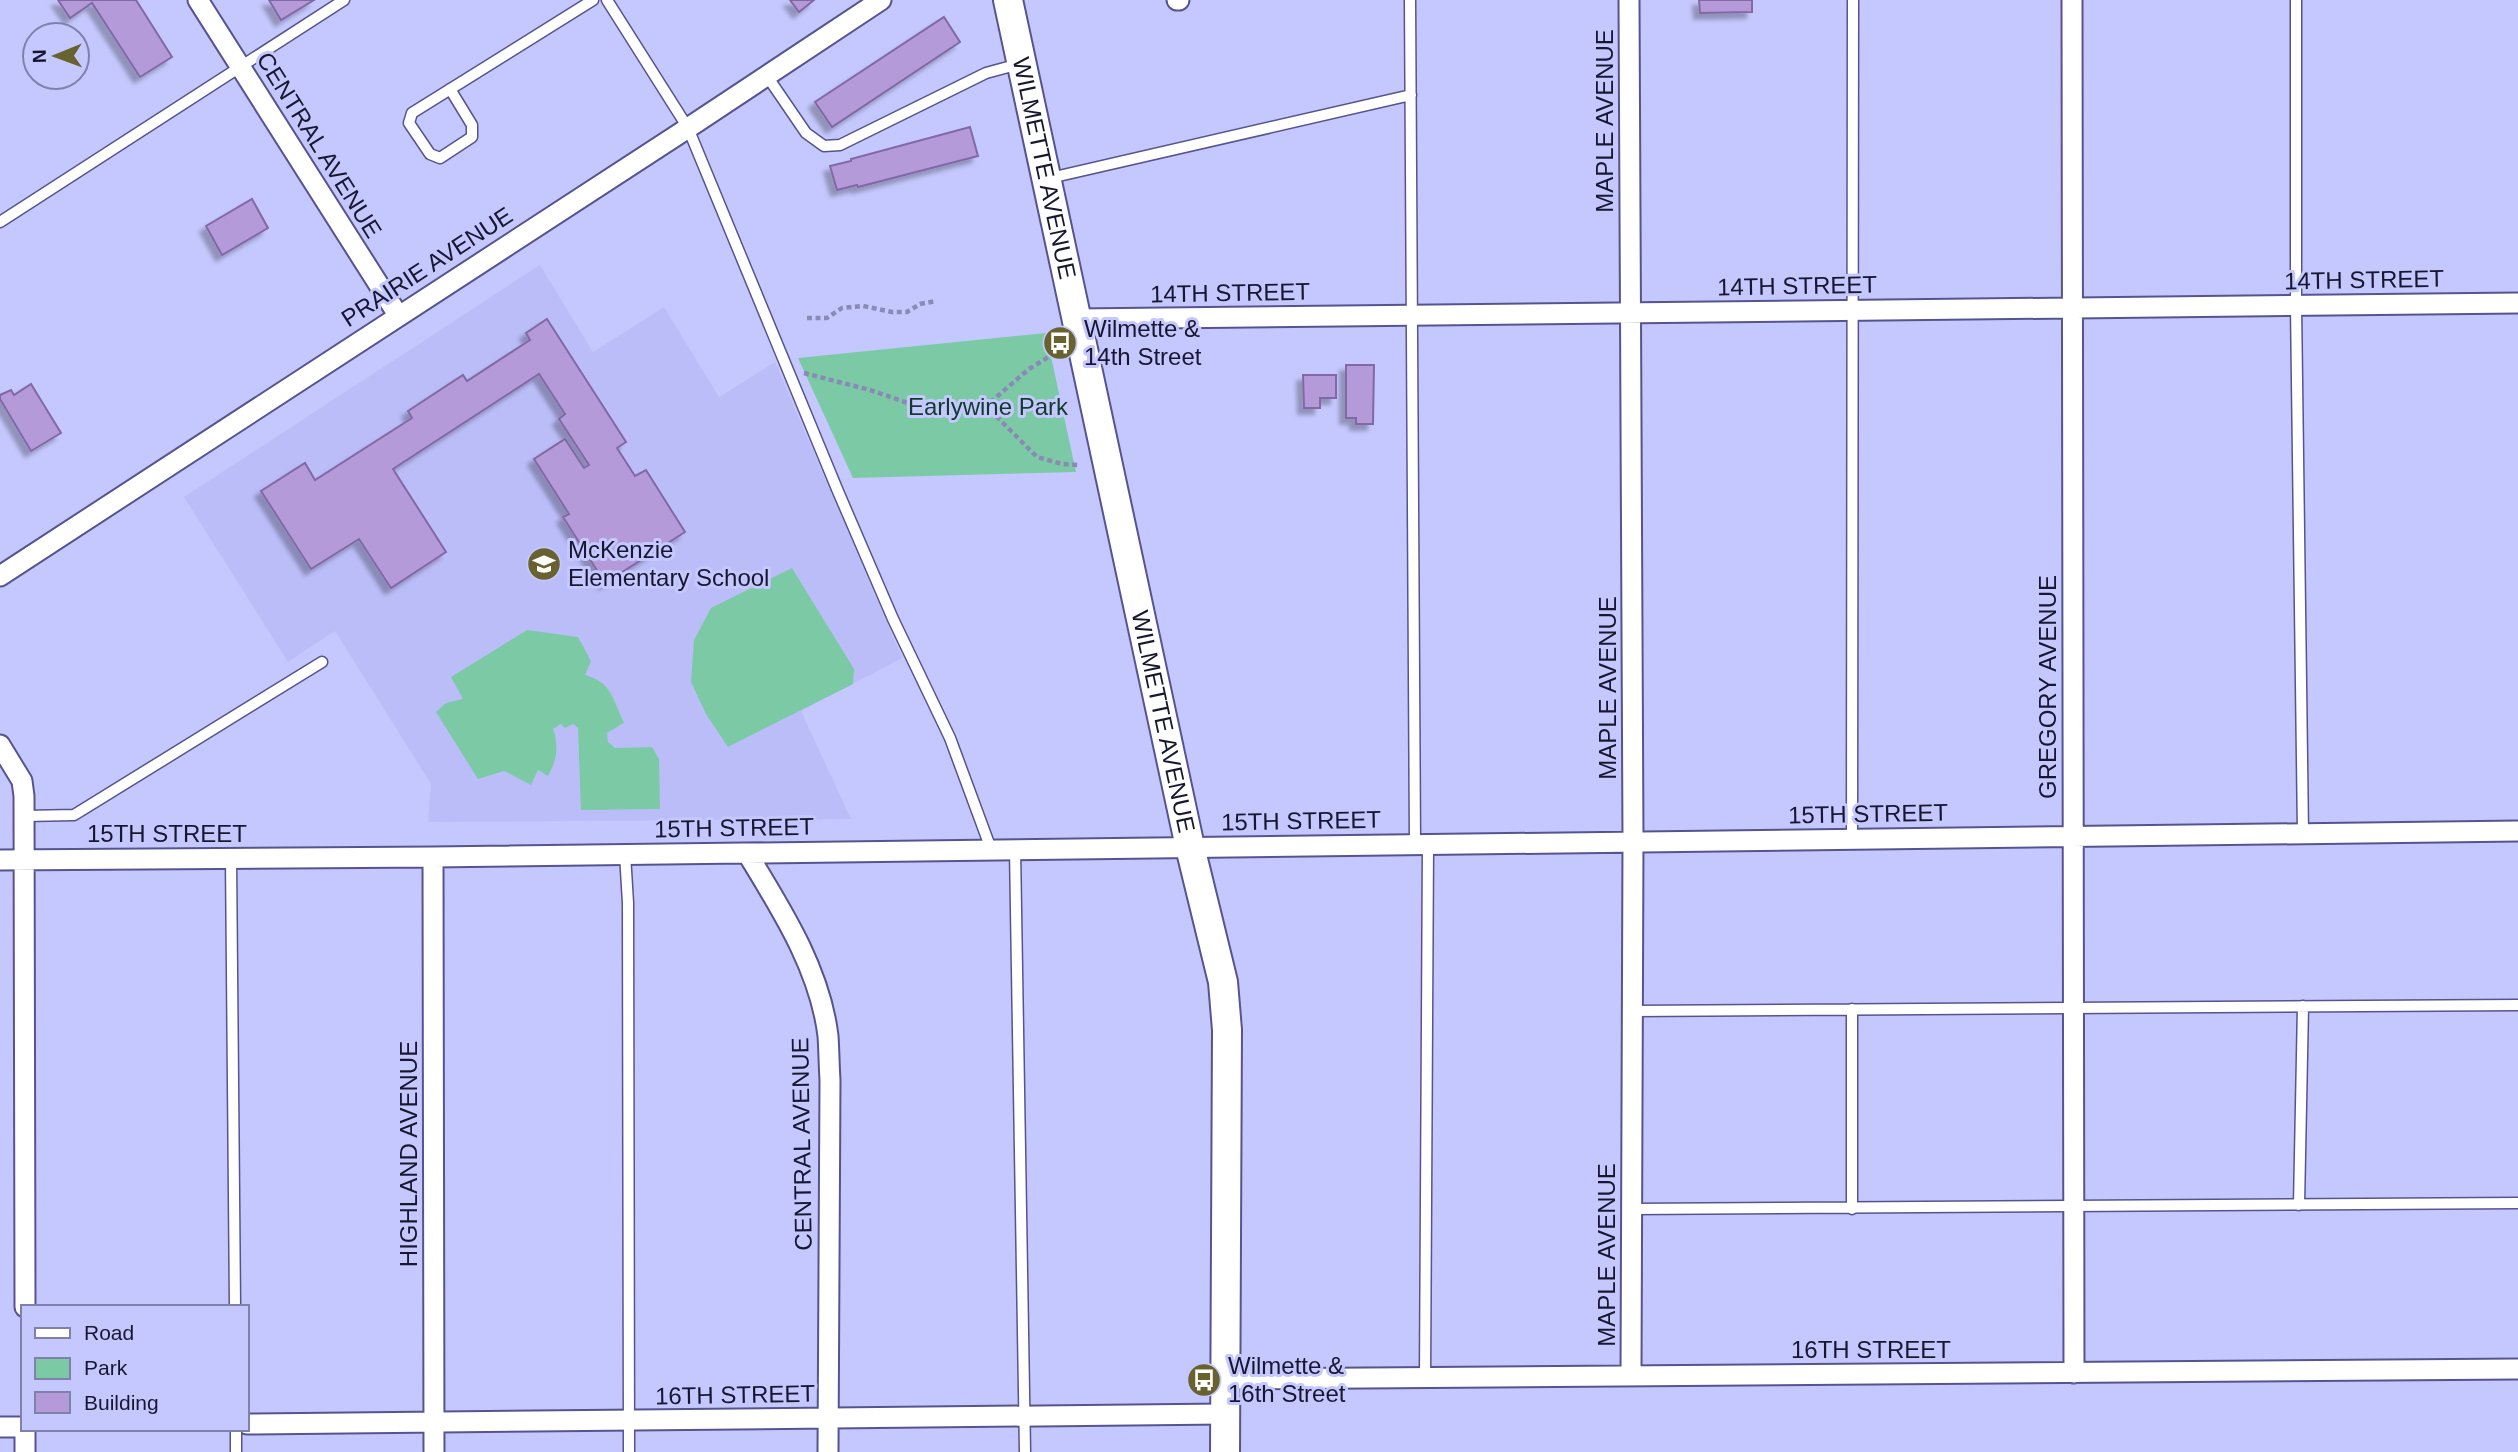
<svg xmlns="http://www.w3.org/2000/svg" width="2518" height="1452" viewBox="0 0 2518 1452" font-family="Helvetica,sans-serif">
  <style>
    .built { fill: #bbbdf9 }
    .green { fill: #7ccaa5 }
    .building { fill: #b49ad9; stroke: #8269a5; stroke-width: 2; filter: url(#shadow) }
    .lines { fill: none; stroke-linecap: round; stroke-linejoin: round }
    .lane-casing { stroke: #55548f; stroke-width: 13 }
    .street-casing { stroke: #55548f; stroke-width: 23 }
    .secondary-casing { stroke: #55548f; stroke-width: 32 }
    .path { stroke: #898bb6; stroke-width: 4.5; stroke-dasharray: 5 3.5; stroke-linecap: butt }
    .lane { stroke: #fff; stroke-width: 10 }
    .street { stroke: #fff; stroke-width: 19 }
    .secondary { stroke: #fff; stroke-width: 28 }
    .labels { text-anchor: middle; stroke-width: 6; stroke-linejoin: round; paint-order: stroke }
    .street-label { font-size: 24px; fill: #17172f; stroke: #c5c8fe }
    .poi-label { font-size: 24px; fill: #17172f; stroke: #c5c8fe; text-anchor: start }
    .park-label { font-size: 24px; fill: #113c2a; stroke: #c5c8fe }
  </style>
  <defs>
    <filter id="shadow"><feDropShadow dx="-6" dy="6" stdDeviation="2" flood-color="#0004"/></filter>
  </defs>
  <rect width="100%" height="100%" fill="#c5c8fe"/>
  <path class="built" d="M540,265L593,352L664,307L719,397L775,362L902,658L801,711L851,819L428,822L431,784L335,631L288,662L184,497Z"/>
  <path class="green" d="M1046,333L1076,472L853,478L798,358Z
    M792,568L854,669L853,684L728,747L706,714L691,682L694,640L711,608Z
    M527,630L578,637L591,661L585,675C612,682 613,700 624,723L607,733L608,742L615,748L652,747L659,759L660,809L581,810L578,728L573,724L565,728L561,724L553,729C559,746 557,760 548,776L538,770L531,785L504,771L478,779L436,712L446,703L463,699L451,677Z"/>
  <path class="building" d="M58,0H136L172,57L140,77L92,3L70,18Z
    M269,0H314L281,20Z
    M790,0H814L799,12Z
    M1699,0H1752V12L1700,13Z
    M944,17L960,42L832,127L815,102Z
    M970,127L978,156L858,187L857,185L837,190L830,166L851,161V159Z
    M252,199L268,228L222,255L206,226Z
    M547,319L626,442L617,448L635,476L646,470L685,532L605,583L563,517L569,514L534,459L565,439L584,468L589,465L559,419L565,414L539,374L393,469L446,552L391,588L359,539L311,569L261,491L305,463L315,480L412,418L408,411L463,375L467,381L530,340L526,333Z
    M1346,365H1374L1373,424H1356V418H1346Z
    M1303,375H1336V398H1320V408H1304Z
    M31,384L61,433L31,451L0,399V395L11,390L14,395Z"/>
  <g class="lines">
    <g class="lane-casing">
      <path id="lane" d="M607,0L688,128L837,489L893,619L950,738L991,849
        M1410,0L1415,844
        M2296,0V305L2303,834
        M767,76L806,133L824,146L840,145L986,73L1019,64
        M450,89L472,125V137L440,158L430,154L409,123L412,113L593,0
        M1050,178L1411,95
        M0,222L344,0
        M25,816L74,815L322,662
        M1852,839L1853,0
        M1015,849L1025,1452
        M625,854L628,903L629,1452
        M231,858L235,1307
        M1632,1011L2518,1005
        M2299,1205L2303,1006
        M1632,1209L2518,1203
        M1852,1209V1009
        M1425,1378L1428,844
        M236,1429V1452"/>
    </g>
    <g class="street-casing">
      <path id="street" d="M198,0L398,315
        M1177,0H1179
        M1629,0L1633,841L1631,1375
        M2072,0L2074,1373
        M1077,319L2518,303
        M0,576L688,128L881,0
        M0,745L22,781L24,796L25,1307
        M747,853C781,909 820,969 828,1036C829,1050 829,1065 830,1080L828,1452
        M433,857L434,1452
        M0,860L433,857L2518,831
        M1224,1379L2518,1369
        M247,1424L1224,1414
        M0,1427H23
        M25,1429V1452"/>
    </g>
    <g class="secondary-casing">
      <g id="secondary">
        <path id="s1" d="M1008,0L1190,847L1223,982L1227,1030L1225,1452"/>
      </g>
    </g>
    <path class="path" d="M807,318H827L842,308L863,306L892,312H907L920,304L936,301
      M1055,353L1029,369L986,406L1037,457L1062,464L1079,465
      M804,373L870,390L934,412L986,406"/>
    <use href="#lane" class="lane"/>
    <use href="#street" class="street"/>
    <use href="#secondary" class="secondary"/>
  </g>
  <defs>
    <g id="bus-disc" transform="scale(1.75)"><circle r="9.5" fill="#68622f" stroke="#c5c8fe"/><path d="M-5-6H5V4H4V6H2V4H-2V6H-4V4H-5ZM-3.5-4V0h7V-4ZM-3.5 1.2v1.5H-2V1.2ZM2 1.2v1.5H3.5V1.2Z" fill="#fff"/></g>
    <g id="school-disc" transform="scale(1.75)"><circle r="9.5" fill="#68622f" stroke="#c5c8fe"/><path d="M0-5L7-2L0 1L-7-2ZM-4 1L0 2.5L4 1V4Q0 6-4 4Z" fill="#fff"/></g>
  </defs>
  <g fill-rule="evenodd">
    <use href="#bus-disc" x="1060" y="343"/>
    <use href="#school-disc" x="544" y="564"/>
    <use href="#bus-disc" x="1204" y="1380"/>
  </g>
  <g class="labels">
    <g class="street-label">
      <text transform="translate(1605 121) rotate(-90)" y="8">MAPLE AVENUE</text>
      <text transform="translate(319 145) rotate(58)" y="8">CENTRAL AVENUE</text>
      <text dy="8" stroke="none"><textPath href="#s1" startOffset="172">WILMETTE AVENUE</textPath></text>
      <text transform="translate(427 267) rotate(-33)" y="8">PRAIRIE AVENUE</text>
      <text transform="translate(2364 280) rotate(-1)" y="8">14TH STREET</text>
      <text transform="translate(1797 286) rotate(-1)" y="8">14TH STREET</text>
      <text transform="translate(1230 293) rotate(-1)" y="8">14TH STREET</text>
      <text transform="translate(2048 687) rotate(-90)" y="8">GREGORY AVENUE</text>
      <text transform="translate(1608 688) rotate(-90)" y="8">MAPLE AVENUE</text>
      <text dy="8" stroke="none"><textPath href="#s1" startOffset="738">WILMETTE AVENUE</textPath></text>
      <text transform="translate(1868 814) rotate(-1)" y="8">15TH STREET</text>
      <text transform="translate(1301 821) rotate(-1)" y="8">15TH STREET</text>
      <text transform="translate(734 828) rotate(-1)" y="8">15TH STREET</text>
      <text x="167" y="842">15TH STREET</text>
      <text transform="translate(802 1144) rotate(-91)" y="8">CENTRAL AVENUE</text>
      <text transform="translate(409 1154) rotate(-90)" y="8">HIGHLAND AVENUE</text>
      <text transform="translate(1607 1255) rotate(-90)" y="8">MAPLE AVENUE</text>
      <text x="1871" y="1358">16TH STREET</text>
      <text transform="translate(735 1395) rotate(-1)" y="8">16TH STREET</text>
    </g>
    <g class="poi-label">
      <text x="1084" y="337">Wilmette &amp;<tspan x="1084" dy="28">14th Street</tspan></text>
      <text x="568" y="558">McKenzie<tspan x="568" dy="28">Elementary School</tspan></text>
      <text x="1228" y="1374">Wilmette &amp;<tspan x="1228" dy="28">16th Street</tspan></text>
    </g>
    <g class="park-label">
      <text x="988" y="415">Earlywine Park</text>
    </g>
  </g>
  <rect x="21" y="1305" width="228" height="126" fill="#c5c8fe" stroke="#7f81ab" stroke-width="2"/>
  <rect x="35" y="1328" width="35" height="10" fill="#ffffff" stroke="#7f81ab" stroke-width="2"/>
  <text x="84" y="1340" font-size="21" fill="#17172f">Road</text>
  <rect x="35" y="1358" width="35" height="21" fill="#7ccaa5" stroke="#7f81ab" stroke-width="2"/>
  <text x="84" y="1375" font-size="21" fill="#17172f">Park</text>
  <rect x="35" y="1392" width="35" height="21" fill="#b49ad9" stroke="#7f81ab" stroke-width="2"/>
  <text x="84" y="1410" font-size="21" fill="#17172f">Building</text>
  <g transform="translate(56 56) rotate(269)"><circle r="33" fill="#c5c8fe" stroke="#7f81ab" stroke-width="2"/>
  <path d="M0-5L12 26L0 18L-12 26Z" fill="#68622f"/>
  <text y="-10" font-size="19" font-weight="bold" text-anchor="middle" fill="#17172f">N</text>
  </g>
</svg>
